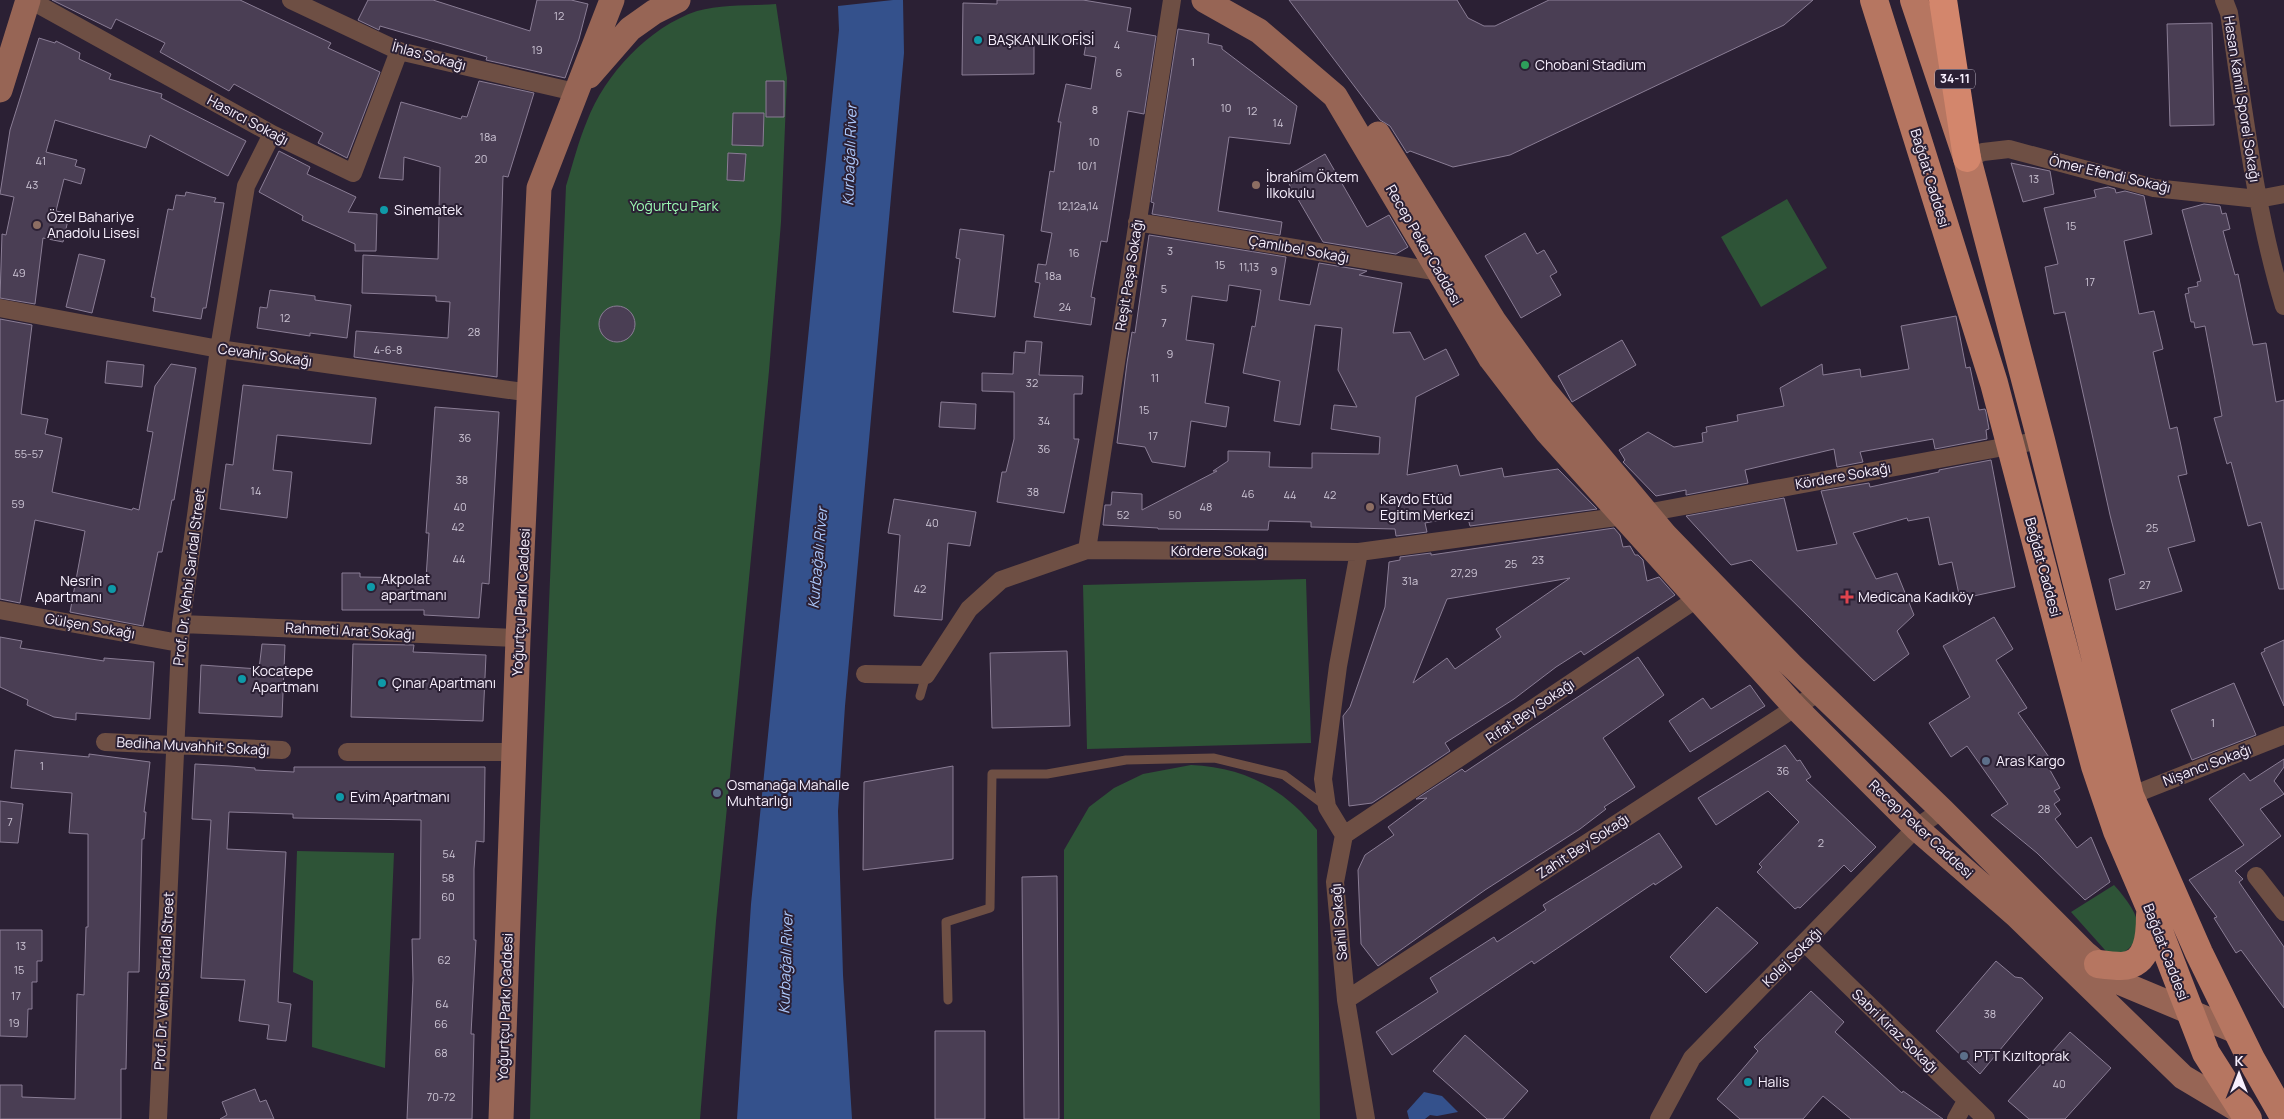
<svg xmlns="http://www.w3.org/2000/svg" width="2284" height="1119" viewBox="0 0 2284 1119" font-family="Manrope,sans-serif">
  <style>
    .green { fill: #2e5437 }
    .water { fill: #34518c }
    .building { fill: #4a3e54; stroke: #8a7d95; fill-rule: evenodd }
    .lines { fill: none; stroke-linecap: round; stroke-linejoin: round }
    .lane { stroke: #6e4f44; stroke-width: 9 }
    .street { stroke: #6e4f44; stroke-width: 18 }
    .secondary { stroke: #976555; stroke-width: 25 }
    .primary { stroke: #b67661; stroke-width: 28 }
    .highway { stroke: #d3866c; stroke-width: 28 }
    .culture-dot { fill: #0f9aa8; stroke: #2b2034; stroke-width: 2 }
    .leisure-dot { fill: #2e9e5b; stroke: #2b2034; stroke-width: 2 }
    .education-dot { fill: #8d6e63; stroke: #2b2034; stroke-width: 2 }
    .health-dot { fill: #e0444e; stroke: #2b2034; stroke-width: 2 }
    .service-dot { fill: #5c6f8a; stroke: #2b2034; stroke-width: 2 }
    .labels { text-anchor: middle; stroke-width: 4; stroke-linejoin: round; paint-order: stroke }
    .number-label { font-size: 11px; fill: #ccc4d4 }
    .shield { fill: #2b2034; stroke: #bab2c1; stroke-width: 1 }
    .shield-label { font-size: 12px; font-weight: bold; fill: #f8f0fe }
    .poi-label { font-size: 14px; fill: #f8f0fe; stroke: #2b2034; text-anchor: start }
    .street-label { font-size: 14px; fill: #f8f0fe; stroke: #2b2034 }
    .park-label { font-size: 14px; fill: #9cfab3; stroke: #2b2034 }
    .water-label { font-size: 15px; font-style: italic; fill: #adc9fd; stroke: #2b2034 }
  </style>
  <rect width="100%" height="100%" fill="#2b2034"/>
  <path class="green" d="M776,4L787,78L781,222L769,371L716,921L700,1119H530L535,949L566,186C573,164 578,142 587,121C605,74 649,27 697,11C721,4 751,6 776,4Z
    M1787,199L1827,268L1761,307L1721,237Z
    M1306,579L1311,743L1087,749L1083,585Z
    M1191,765C1244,767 1285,789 1317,830L1320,1119H1064V850L1089,807L1114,788L1143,774Z
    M297,851L394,853L385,1068L312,1047L313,981L293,972Z
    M2114,885C2138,912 2154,938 2113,959L2071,912Z"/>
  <path class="water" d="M893,0H903L904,53L845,706L838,811L843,975L852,1119H737L751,904L839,30L838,6Z
    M1424,1092L1442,1096L1458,1112L1437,1116L1430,1115L1425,1119H1409L1407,1111Z"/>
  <path class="building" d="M52,0H240L331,43L328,48L380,72L347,158L318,143L323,133L234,84L229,91L160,52L165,43L116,19L111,29Z
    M368,0H433L530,31L537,0H571L588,4L579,39L565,78L486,60L487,57L380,26L379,30L358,20Z
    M997,0H1083L1131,8L1127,31L1156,36L1144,114L1128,111L1107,242L1101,241L1091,297L1095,298L1091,325L1034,317L1040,283L1035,282L1038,264L1046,265L1052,233L1041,231L1050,171L1054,172L1061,122H1058L1066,84L1091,89L1096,57L1084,55L1086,44L1034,43V74L962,75L963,3L997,4Z
    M1289,0H1457L1468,18L1484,26H1495L1549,0H1813L1784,25L1510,155L1453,167L1410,151L1407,153L1390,126L1380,120Z
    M2212,23L2214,125L2170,126L2167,24Z
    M1178,29L1209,34L1208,43L1222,46V49L1297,106L1290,144L1229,137L1218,211L1282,222L1280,235L1152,214L1154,203L1151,202Z
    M39,38L55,43L56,41L80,53L79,59L111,74L109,79L162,94L161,98L246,141L228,176L150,135L146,148L55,120L46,152L77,160L75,166L85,169L81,184L64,179L56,211L61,212L60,218L68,220L63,242L43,238L35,304L0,298L2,234L6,235L14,197L0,194L10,130Z
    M479,81L534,93L508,177L503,176L497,377L354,357L356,331L448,338L450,302L436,301V296L362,293L363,255L438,259L440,167L404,157L403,180L379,178L401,102L461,119L462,116L467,117Z
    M766,81H784V117H766Z
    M733,113H764L763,146L732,145Z
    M279,151L310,167L307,174L356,197L348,212L377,214L376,251H355V244L302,220L303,216L259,192Z
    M728,153L746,154L744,181L727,180Z
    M1325,154L1367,227L1389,215L1408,247L1396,254L1323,242L1285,177Z
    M2011,163L2050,171L2054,194L2023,202Z
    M2108,187L2115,189L2116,193L2125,191L2144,196L2152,234L2124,241L2139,314L2154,311L2163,349L2153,352L2170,429L2177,427L2187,474L2178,476L2195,541L2168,548L2182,591L2116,610L2109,579L2125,574L2110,515L2065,312L2054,314L2045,267L2058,264L2044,208L2096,197L2094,190Z
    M186,192L216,198L214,202L224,203L206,308H203L201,319L153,311L155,298L151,297L168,209L173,210L176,195L185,196Z
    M2204,204L2220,206L2222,214L2226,213L2230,229L2223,231L2235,275L2238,274L2253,345L2266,343L2276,402L2284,400V589H2279L2261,522L2248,526L2231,462L2227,464L2214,418L2222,416L2205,326L2195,328L2194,322H2191L2185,294L2189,293L2188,288L2198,286L2197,282L2201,281L2182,210Z
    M960,229L1004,235L995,317L953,312L960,259L956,258Z
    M1525,233L1537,254L1544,250L1557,272L1550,276L1561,295L1521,318L1485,256Z
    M1149,235L1286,257L1279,300L1310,305L1319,263L1367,271L1359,275L1402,283L1393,333L1410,332L1424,360L1446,349L1459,375L1416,397L1407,475L1457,465L1460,476L1502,468L1504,477L1558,469L1597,509L1470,526L1467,515L1425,523L1427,532L1396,536L1395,529L1311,527V522L1269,521L1268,530L1158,529V528L1103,525L1105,505H1111L1112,492L1142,494V510L1217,471H1213L1228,461V451L1270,452L1269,467L1312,468V453L1379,454L1380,437L1331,429L1334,405L1357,407L1338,370L1342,328L1315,325L1300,425L1274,421L1280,381L1243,373L1252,326L1255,327L1261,290L1229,285L1227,301L1192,296L1186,340L1214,344L1205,403L1229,407L1226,427L1191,421L1185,467L1152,462L1145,447L1117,443L1127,363L1132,332L1135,333Z
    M79,254L105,260L92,313L66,307Z
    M270,290L315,296V300L351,305L347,338L310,333V336L257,328L260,307L267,308Z
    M599 324a18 18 0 1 1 36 0a18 18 0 1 1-36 0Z
    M1956,316L1966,368L1970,367L1979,410L1985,409L1986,412L1989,429L1986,430L1987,439L1935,449L1933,439L1860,452L1863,462L1837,467L1834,449L1745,470L1748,483L1686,495V490L1656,496L1623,462L1625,460L1619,450L1648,432L1674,447L1703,442L1702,433L1707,432L1706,427L1738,421L1737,415L1784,406L1780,388L1822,364L1823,375L1860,369L1861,377L1909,369L1901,326Z
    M0,319L32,325L21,414L48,419L45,434L62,438L52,492L132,510L133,508L139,510L153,432L147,431L155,386L171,364L196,368L174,500H172L162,552H158L143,626L70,612L85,531L35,520L20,603L0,599Z
    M1622,340L1636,365L1572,402L1558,376Z
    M1026,341L1042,342L1039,375L1083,376L1082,394H1074V439H1079L1064,513L997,502L1002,472H1006L1014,439V392L982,391V373L1013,374L1014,352L1025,353Z
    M107,361L144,365L142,387L105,383Z
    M243,385L376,398L371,444L277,435L273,470L292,472L287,518L220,509L226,464L233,465Z
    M941,402L976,404L975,429L939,427Z
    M435,407L499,412L489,584L482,583L479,618L424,615V610H342V573H360V577L426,578L429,533H426Z
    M1991,460L2015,587L1960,599L1952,562L1939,565L1929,517L1908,521L1907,518L1853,533L1876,579L1897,573L1914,615L1897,631L1909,654L1874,681L1751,560L1731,565L1686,516L1784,498L1797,551L1837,544L1821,491L1869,483L1870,487L1939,472V470Z
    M894,499L976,512L970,546L948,543L942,620L894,616L900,535L888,533Z
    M1614,528L1620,535L1623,547L1630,546L1635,555H1638L1643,560L1647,581L1659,577L1675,595L1584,655L1581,651L1556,667L1514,699L1445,743L1450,751L1372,803L1349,806L1343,716L1350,707L1385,607L1389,562L1400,560V557L1431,553V555ZM1570,578L1496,629L1501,637L1455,669L1447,658L1413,683L1447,599Z
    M1994,617L2013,649L1996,660L2027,708L2018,713L2051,760L2046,763L2060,788L2054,791L2060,800L2054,804L2061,814L2055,819L2077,848L2091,837L2110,882L2085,900L2037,853L1991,815L2008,804L1967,746L1951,757L1929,723L1970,697L1943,646Z
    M0,637L22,641L20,648L104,661V658L154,662L150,719L76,713V720L54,717L27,705L28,700L0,687Z
    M2284,640V706L2261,653L2265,651L2264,649Z
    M262,644L285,645L282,717L199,713L201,665L259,669Z
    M353,644L414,645L413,652L486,655L483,721L351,717Z
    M1067,651L1070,726L992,728L990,653Z
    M1638,657L1664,695L1603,738L1635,787L1604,807L1606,809L1580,829L1485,890L1378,966L1361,944L1358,870L1365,855L1394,835L1388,827L1427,798L1416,799L1462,769L1465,772Z
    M2234,683L2256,735L2192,760L2171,710Z
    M1750,685L1765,706L1690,752L1669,721L1703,698L1711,709Z
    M1785,745L1797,761L1800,760L1811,777L1806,780L1876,847L1851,872L1844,865L1800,908L1798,907L1795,909L1757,872L1762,867L1759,864L1799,822L1768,791L1716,825L1698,798Z
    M15,750L89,757V754L150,762L144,812H146L144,839H142L139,972H128L126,1069H121V1119H0V1085H22V1097L75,1099L77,994L84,995L86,927H88V834L69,833L72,793L11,788Z
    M2284,759V767L2274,781L2284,794L2260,809L2281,836L2235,871L2243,879L2239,882L2284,947V1008L2241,950L2236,953L2214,918L2217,917L2189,880L2244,845L2209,799L2244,773L2250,781Z
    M195,764L230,766L255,768V770L294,772V767H485L484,842L476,841L474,869V940H476L471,1034H474L472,1119H407L413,980L412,939H420L421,820L293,818V814L229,812L227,849L286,852L278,1002L291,1004L286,1041L267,1039L269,1025L239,1021L245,980L201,978L211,820L192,819Z
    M953,766V859L863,870L864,782Z
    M0,801L23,804L18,843L0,842Z
    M1659,833L1682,867L1655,885L1654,883L1534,964L1532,961L1392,1055L1376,1032L1438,992L1430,978L1494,937L1497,942L1546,910L1543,905Z
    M1057,876L1059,1119H1024L1022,877Z
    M1717,907L1758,943L1706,993L1670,957Z
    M0,930H42V961H37V982H32V1009H28L27,1037L0,1036Z
    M1996,961L2015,977L2022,978L2043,998L1980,1074L1936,1031Z
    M1811,991L1844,1022L1835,1032L1902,1093L1903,1091L1943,1119H1851L1823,1096L1803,1119H1740L1717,1099L1758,1051L1754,1047Z
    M935,1031H985V1119H935Z
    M2070,1032L2111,1068L2065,1119H2029L2008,1101Z
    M1465,1035L1528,1091L1503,1119H1487L1433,1071Z
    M255,1089L260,1102L266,1100L274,1119H220L227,1115L222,1102Z"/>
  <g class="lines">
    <path class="lane" d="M920,696L926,675
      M948,1000L946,922L990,908L992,774H1047L1126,760L1214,758L1284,775L1327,807"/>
    <path class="street" d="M30,0L272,134L353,173L399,51
      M291,0L399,51L575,92
      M2224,0L2229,13C2244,111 2255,211 2284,306
      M1967,158L1983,152L2009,149L2154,188L2258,199L2284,194
      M1137,222L1440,272L1447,269
      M0,308L219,349L531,393
      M1087,550L1172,0
      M1359,552L1338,666L1323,779L1327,807L1344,835L1335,882L1346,1000L1366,1119
      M0,610L179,643
      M181,624L518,638
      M865,674L926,675L969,609L1001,580L1087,550L1359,552L1646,513L2041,440
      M105,742L282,750
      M347,752H515
      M2130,796L2284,735
      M1344,835L1707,592
      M2256,876L2284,912
      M1805,943L1986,1119
      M1346,1000L1819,692
      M158,1119L181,624L219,349L246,186L272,134
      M1659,1119L1692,1058L1916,828L1942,810
      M1956,1119L1966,1101"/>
    <path class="secondary" d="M1204,0L1259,31L1335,96L1491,359L1547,432L1796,708L1916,828L2016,915L2183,1077L2245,1114
      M589,76L630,29L654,12L678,0
      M0,90L28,0
      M1378,134L1494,321L1543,389L1665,535L1791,665L1942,810L2086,954L2121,983L2238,1032
      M501,1119L518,638L539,188L612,0"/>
    <path class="primary" d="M1874,0L1994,383L2095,766L2117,831L2150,908L2206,1053L2248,1119
      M1914,0L1967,158L2041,440L2130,796L2199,953L2251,1059L2284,1117
      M2098,964C2106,965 2114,966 2121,966C2149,966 2150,934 2150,915"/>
    <path class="highway" d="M1943,0L1967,158"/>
  </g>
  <g class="culture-dot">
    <circle cx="978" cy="40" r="5"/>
    <circle cx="384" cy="210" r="5"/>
    <circle cx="371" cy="587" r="5"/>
    <circle cx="112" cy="589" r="5"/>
    <circle cx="242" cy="679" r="5"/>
    <circle cx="382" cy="683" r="5"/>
    <circle cx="340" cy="797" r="5"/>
    <circle cx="1748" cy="1082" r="5"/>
  </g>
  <circle class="leisure-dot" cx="1525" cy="65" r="5"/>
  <g class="education-dot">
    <circle cx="1256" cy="185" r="5"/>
    <circle cx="37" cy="225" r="5"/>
    <circle cx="1370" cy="507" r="5"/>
  </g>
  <path class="health-dot" d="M1844.5 589.5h5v5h5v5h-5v5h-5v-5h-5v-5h5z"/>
  <g class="service-dot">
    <circle cx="1986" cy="761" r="5"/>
    <circle cx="717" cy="793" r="5"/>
    <circle cx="1964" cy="1056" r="5"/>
  </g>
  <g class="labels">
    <g class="number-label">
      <text x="559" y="20">12</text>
      <text x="1117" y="49">4</text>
      <text x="537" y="54">19</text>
      <text x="1193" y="66">1</text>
      <text x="1119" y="77">6</text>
      <text x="1226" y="112">10</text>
      <text x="1095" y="114">8</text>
      <text x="1252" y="115">12</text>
      <text x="1278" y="127">14</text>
      <text x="488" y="141">18a</text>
      <text x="1094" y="146">10</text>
      <text x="481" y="163">20</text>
      <text x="41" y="165">41</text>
      <text x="1087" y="170">10/1</text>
      <text x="2034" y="183">13</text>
      <text x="32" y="189">43</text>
      <text x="1078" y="210">12,12a,14</text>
      <text x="2071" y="230">15</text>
      <text x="1170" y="255">3</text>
      <text x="1074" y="257">16</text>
      <text x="1220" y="269">15</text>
      <text x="1249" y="271">11,13</text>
      <text x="1274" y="275">9</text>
      <text x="19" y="277">49</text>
      <text x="1053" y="280">18a</text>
      <text x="2090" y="286">17</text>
      <text x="1164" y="293">5</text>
      <text x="1065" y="311">24</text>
      <text x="285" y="322">12</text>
      <text x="1164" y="327">7</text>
      <text x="474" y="336">28</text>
      <text x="388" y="354">4-6-8</text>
      <text x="1170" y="358">9</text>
      <text x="1155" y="382">11</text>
      <text x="1032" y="387">32</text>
      <text x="1144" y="414">15</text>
      <text x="1044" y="425">34</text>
      <text x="1153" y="440">17</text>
      <text x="465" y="442">36</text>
      <text x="1044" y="453">36</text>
      <text x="29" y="458">55-57</text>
      <text x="462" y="484">38</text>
      <text x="256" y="495">14</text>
      <text x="1033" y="496">38</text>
      <text x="1248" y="498">46</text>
      <text x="1290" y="499">44</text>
      <text x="1330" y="499">42</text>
      <text x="18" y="508">59</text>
      <text x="460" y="511">40</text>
      <text x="1206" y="511">48</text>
      <text x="1123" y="519">52</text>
      <text x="1175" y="519">50</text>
      <text x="932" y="527">40</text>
      <text x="458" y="531">42</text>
      <text x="2152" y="532">25</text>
      <text x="459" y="563">44</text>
      <text x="1538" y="564">23</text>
      <text x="1511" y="568">25</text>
      <text x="1464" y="577">27,29</text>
      <text x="1410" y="585">31a</text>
      <text x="2145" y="589">27</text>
      <text x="920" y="593">42</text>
      <text x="2213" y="727">1</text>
      <text x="42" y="770">1</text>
      <text x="1783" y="775">36</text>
      <text x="2044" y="813">28</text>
      <text x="10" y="826">7</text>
      <text x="1821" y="847">2</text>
      <text x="449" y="858">54</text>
      <text x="448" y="882">58</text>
      <text x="448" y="901">60</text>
      <text x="21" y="950">13</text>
      <text x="444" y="964">62</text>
      <text x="19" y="974">15</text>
      <text x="16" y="1000">17</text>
      <text x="442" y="1008">64</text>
      <text x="1990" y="1018">38</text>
      <text x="14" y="1027">19</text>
      <text x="441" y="1028">66</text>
      <text x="441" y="1057">68</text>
      <text x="2059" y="1088">40</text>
      <text x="441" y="1101">70-72</text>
    </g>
    <rect class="shield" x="1935" y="69.5" width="40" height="19" rx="4"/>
    <g class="shield-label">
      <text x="1955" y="83">34-11</text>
    </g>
    <g class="poi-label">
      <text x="988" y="45">BAŞKANLIK OFİSİ</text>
      <text x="1535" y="70">Chobani Stadium</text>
      <text x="1266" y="182">İbrahim Öktem<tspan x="1266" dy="16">İlkokulu</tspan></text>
      <text x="394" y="215">Sinematek</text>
      <text x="47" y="222">Özel Bahariye<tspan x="47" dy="16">Anadolu Lisesi</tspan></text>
      <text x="1380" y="504">Kaydo Etüd<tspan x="1380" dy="16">Egitim Merkezi</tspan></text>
      <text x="381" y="584">Akpolat<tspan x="381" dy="16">apartmanı</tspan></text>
      <text x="102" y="586" text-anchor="end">Nesrin<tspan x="102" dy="16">Apartmanı</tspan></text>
      <text x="1858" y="602">Medicana Kadıköy</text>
      <text x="252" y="676">Kocatepe<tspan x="252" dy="16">Apartmanı</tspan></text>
      <text x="392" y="688">Çınar Apartmanı</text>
      <text x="1996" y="766">Aras Kargo</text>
      <text x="727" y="790">Osmanağa Mahalle<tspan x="727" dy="16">Muhtarlığı</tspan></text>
      <text x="350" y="802">Evim Apartmanı</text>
      <text x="1974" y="1061">PTT Kızıltoprak</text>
      <text x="1758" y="1087">Halis</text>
    </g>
    <g class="street-label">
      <text transform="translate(429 56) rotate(15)" y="5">İhlas Sokağı</text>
      <text transform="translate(2242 99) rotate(81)" y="5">Hasan Kamil Sporel Sokağı</text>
      <text transform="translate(248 120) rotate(28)" y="5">Hasırcı Sokağı</text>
      <text transform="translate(2110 174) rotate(13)" y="5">Ömer Efendi Sokağı</text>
      <text transform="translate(1930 178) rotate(73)" y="5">Bağdat Caddesi</text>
      <text transform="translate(1424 245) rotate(60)" y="5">Recep Peker Caddesi</text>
      <text transform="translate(1299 249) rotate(10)" y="5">Çamlıbel Sokağı</text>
      <text transform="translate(1129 275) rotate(-81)" y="5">Reşit Paşa Sokağı</text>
      <text transform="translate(265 355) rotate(8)" y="5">Cevahir Sokağı</text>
      <text transform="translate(1843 476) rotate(-10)" y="5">Kördere Sokağı</text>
      <text x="1219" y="556">Kördere Sokağı</text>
      <text transform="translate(2043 567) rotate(75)" y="5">Bağdat Caddesi</text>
      <text transform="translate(189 577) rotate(-83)" y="5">Prof. Dr. Vehbi Saridal Street</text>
      <text transform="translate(521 602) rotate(-87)" y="5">Yoğurtçu Parkı Caddesi</text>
      <text transform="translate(90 626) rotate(10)" y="5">Gülşen Sokağı</text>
      <text transform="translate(350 631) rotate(3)" y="5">Rahmeti Arat Sokağı</text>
      <text transform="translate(1530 711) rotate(-34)" y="5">Rıfat Bey Sokağı</text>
      <text transform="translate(193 746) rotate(3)" y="5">Bediha Muvahhit Sokağı</text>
      <text transform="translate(2207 765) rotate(-21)" y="5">Nişancı Sokağı</text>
      <text transform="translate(1921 829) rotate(43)" y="5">Recep Peker Caddesi</text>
      <text transform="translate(1583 846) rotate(-33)" y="5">Zahit Bey Sokağı</text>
      <text transform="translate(1339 922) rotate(-95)" y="5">Sahil Sokağı</text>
      <text transform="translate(2166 952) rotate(69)" y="5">Bağdat Caddesi</text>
      <text transform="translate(1792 957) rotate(-45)" y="5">Kolej Sokağı</text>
      <text transform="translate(164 981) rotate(-87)" y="5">Prof. Dr. Vehbi Saridal Street</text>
      <text transform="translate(505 1007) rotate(-88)" y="5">Yoğurtçu Parkı Caddesi</text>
      <text transform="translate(1895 1031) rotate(44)" y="5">Sabri Kiraz Sokağı</text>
    </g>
    <g class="park-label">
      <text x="674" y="211">Yoğurtçu Park</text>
    </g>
    <g class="water-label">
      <text transform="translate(850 155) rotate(-88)" y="5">Kurbağalı River</text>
      <text transform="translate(818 558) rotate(-85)" y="5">Kurbağalı River</text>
      <text transform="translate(786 963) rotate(-88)" y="5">Kurbağalı River</text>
    </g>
  </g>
  <g transform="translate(2239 1074)" stroke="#2b2034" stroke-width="4" paint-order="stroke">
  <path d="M0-4L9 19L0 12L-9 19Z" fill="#f8f0fe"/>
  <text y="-8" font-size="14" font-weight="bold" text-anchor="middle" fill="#f8f0fe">K</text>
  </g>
</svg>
